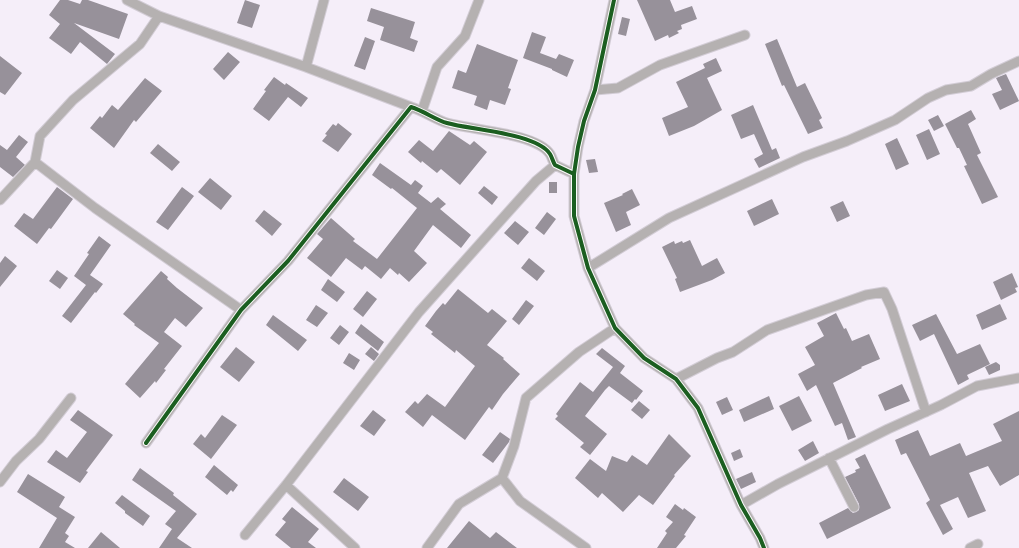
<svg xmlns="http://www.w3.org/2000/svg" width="1019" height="548" viewBox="0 0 1019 548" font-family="'Asap Condensed',sans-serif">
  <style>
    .building { fill: #97919a }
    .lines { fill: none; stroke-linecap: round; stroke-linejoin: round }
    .minor-casing { stroke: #d2ccd5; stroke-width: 11 }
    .minor { stroke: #b5b1b1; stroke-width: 9 }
    .cycleway-casing { stroke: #fcfcfc; stroke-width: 6 }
    .cycleway { stroke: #1b5e20; stroke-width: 4 }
  </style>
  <rect width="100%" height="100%" fill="#f5eef9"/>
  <path class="building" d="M60,0H68L80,4L82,0H88L128,14L119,39L74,23L115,54L107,64L80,42L71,54L49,38L60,24L49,15Z
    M245,0L260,5L252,28L237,23Z
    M637,0H670L675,12L692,6L697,19L681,25L682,29L677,31L679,33L669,38L668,35L655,41Z
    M371,8L415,22L410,38L418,41L414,52L380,40L384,27L367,21Z
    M622,17L630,19L626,36L618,34Z
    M532,32L546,37L540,53L556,59L559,54L574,60L567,77L552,70V69L523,58Z
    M365,37L375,41L365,70L354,66Z
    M777,39L797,87L805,83L822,118L819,120L823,128L808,134L784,85L782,86L765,44Z
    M477,44L518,60L508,88L511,89L505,105L490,100L487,110L474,105L477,96L452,88L458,70L466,73Z
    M228,52L240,62L224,80L213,69Z
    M0,56L22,73L5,95L0,92Z
    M716,58L722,71L707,78L722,110L694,126L669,136L662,118L688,107L676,82L705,68L703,64Z
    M1006,74L1019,101L1000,110L992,94L1002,90L996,78Z
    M274,77L285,85L286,83L308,98L301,107L288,97L269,121L253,109L266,91L264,90Z
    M145,78L162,91L136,122L134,120L114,148L90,128L100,116L102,118L112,105L118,110Z
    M753,105L772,150L776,148L780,158L759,168L754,159L763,154L754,134L741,139L731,115Z
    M971,110L976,119L968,124L981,153L977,155L998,197L982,204L964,166L967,165L959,148H957L945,124Z
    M938,115L944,126L934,131L928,120Z
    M338,123L352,134L338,152L322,141L327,135L325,134L333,124L336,126Z
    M929,129L940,154L927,160L916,135Z
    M449,131L470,145L474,141L487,152L460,185L441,169L437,173L422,161L421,163L408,152L419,140L433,151Z
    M19,135L28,142L16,157L25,165L13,177L0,167V145L7,150Z
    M897,138L909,164L896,170L885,144Z
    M158,144L180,162L172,171L150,153Z
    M595,159L598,172L589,173L586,160Z
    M380,163L411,185L415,180L423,186L418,193L431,203L438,197L446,204L440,209L471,235L461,248L433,225L414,251L427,263L409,282L399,273L398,275L390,268L381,279L365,266L362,270L346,258L331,277L307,258L323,239L317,234L331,218L355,239L353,241L377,259L417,208L392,188L391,189L372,175Z
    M210,178L232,196L221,210L198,192Z
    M549,182H557V193H549Z
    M484,186L498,197L492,205L478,193Z
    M57,187L73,199L51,229L49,228L37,244L14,226L24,213L33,219Z
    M182,187L194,196L168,230L156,222Z
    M632,189L640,205L626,212L631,225L616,232L604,203L623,195L622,194Z
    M772,199L779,214L754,226L747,211Z
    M843,201L850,216L837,222L830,207Z
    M264,210L282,224L272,236L255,221Z
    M547,212L556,219L544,235L535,228Z
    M515,221L529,232L518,245L504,233Z
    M99,236L111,245L90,275L103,284L96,293L95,292L71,323L62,316L86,285L74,276L89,254L87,253Z
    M690,240L702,266L717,258L725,273L712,280L680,292L675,279L677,278L662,247L674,241L675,244L682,241L683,243Z
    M5,256L17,266L0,287V263Z
    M529,258L545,271L537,281L521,268Z
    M57,270L68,278L60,289L49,281Z
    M161,271L168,277L167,279L177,288L203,308L186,327L175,318L164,332L182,346L164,369L166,370L156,383L155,381L140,398L125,384L159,343L134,325L135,324L123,314Z
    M1012,273L1018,287L1015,288L1017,292L1001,300L993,282Z
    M328,279L345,292L337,302L321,290Z
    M458,289L488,313L492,309L507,321L487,345L504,358L503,359L520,374L503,394L492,410L489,407L465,440L432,415L423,427L405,412L415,401L418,404L427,394L445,407L475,366L456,350L455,353L431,334L433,332L425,326L436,311L443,303L445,305Z
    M367,291L377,299L363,317L353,309Z
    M526,300L534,306L519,325L512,319Z
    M1000,304L1007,319L982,330L976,315Z
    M316,305L328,313L317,327L306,320Z
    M836,313L844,329L846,328L852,341L869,334L880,359L861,367L862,368L833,383L856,437L848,440L842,423L835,426L816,385L807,391L798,374L815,365L805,347L824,336L817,323Z
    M936,314L957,354L980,344L990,364L967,375L969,379L958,385L934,334L920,341L912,325Z
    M273,315L307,340L298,351L266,325Z
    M361,324L384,342L378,351L355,333Z
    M340,325L349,332L339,345L330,338Z
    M236,347L255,362L239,382L220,367Z
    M371,347L379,354L374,361L365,354Z
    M602,348L625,366L620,373L643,391L636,400L635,399L632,403L609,386L605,390L585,416L607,434L590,455L580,447L584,443L555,419L558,416L556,414L580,382L593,392L613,367L596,354Z
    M349,353L360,360L354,370L343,363Z
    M996,362L1000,365V370L989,375L985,367Z
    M902,384L910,401L885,411L878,395Z
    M769,396L774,409L744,422L739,410Z
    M799,396L812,421L792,431L779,406Z
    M727,397L733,410L722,415L716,402Z
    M639,401L650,410L642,419L631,410Z
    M78,410L113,435L86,471L88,472L80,483L47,462L56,450L67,458L87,432L70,420Z
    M373,410L386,420L374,436L360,426Z
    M1019,411V475L1000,486L988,466L969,473L986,511L968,518L958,497L940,505L953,529L943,535L926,503L930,500L906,453L901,455L895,440L918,430L930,456L960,443L966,456L1002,441L993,424Z
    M222,415L237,425L211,459L193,444L201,434L205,438Z
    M500,432L510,439L509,442L493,463L482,455Z
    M669,434L691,456L674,475L675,476L653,505L639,495L623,512L602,493L598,498L575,478L590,459L606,471L612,456L627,462L632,455L647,465Z
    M813,441L819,453L805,461L798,450Z
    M740,449L743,457L734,461L731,453Z
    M865,454L891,508L827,539L819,523L848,508L853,513L859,510V504L845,477L856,472L855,470L860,468L855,459Z
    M214,465L238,485L233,492L231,490L227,495L205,477Z
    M140,468L174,493L173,495L197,514L177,538L192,548H159L172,529L165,524L176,511L132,480Z
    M752,472L756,482L741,489L736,479Z
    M28,474L65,497L59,507L75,517L65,533L69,536L65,542L75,548H39L57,518L17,492Z
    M344,478L369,497L358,511L333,492Z
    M122,495L150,516L143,526L125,513V511L115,503Z
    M675,504L683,510L684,508L696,517L684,535L686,536L676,548H657L667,533L665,531L673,522L666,517Z
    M292,507L319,529L308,542L316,548H291L275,535L286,522L282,519Z
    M469,521L490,538L496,532L517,548H447Z
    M101,532L120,548H88Z"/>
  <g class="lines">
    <g class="minor-casing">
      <path id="minor" d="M127,0L159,16
        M614,0L595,90L584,121L578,147L574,174V216L588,268L615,328L644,358L676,379L698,408L741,505L760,538L764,548
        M306,67L324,0
        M595,90L618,88L660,65L745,35
        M422,111L437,67L465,36L479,0
        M35,162L95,208L241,310
        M0,200L35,162L40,136L73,100L140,44L159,16L306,67L411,107
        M588,268L669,218L803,157L847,141L895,120L928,98L946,90L971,86L991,74L1019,61
        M676,379L717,358L733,352L767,330L866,295L884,292L892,309L926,412
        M146,443L241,310L288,261L411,107C424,111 436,120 447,123C471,130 536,133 550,154C552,157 553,162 555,165L574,174
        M829,458L854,507
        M502,478L520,501L586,548
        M0,482L16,461L39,439L71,398
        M286,485L355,548
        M741,505L778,484L888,429L941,405L977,386L1019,378
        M245,535L286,485L419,312L536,181L555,165
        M427,548L459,504L502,478L514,446L526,398L579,352L615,328
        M970,548L978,544"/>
    </g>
    <use href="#minor" class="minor"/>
    <g class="cycleway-casing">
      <path id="cycleway" d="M614,0L595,90L584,121L578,147L574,174V216L588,268L615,328L644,358L676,379L698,408L741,505L760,538L764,548
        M146,443L241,310L288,261L411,107C424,111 436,120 447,123C471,130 536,133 550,154C552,157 553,162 555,165L574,174"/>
    </g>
    <use href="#cycleway" class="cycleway"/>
  </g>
</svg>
